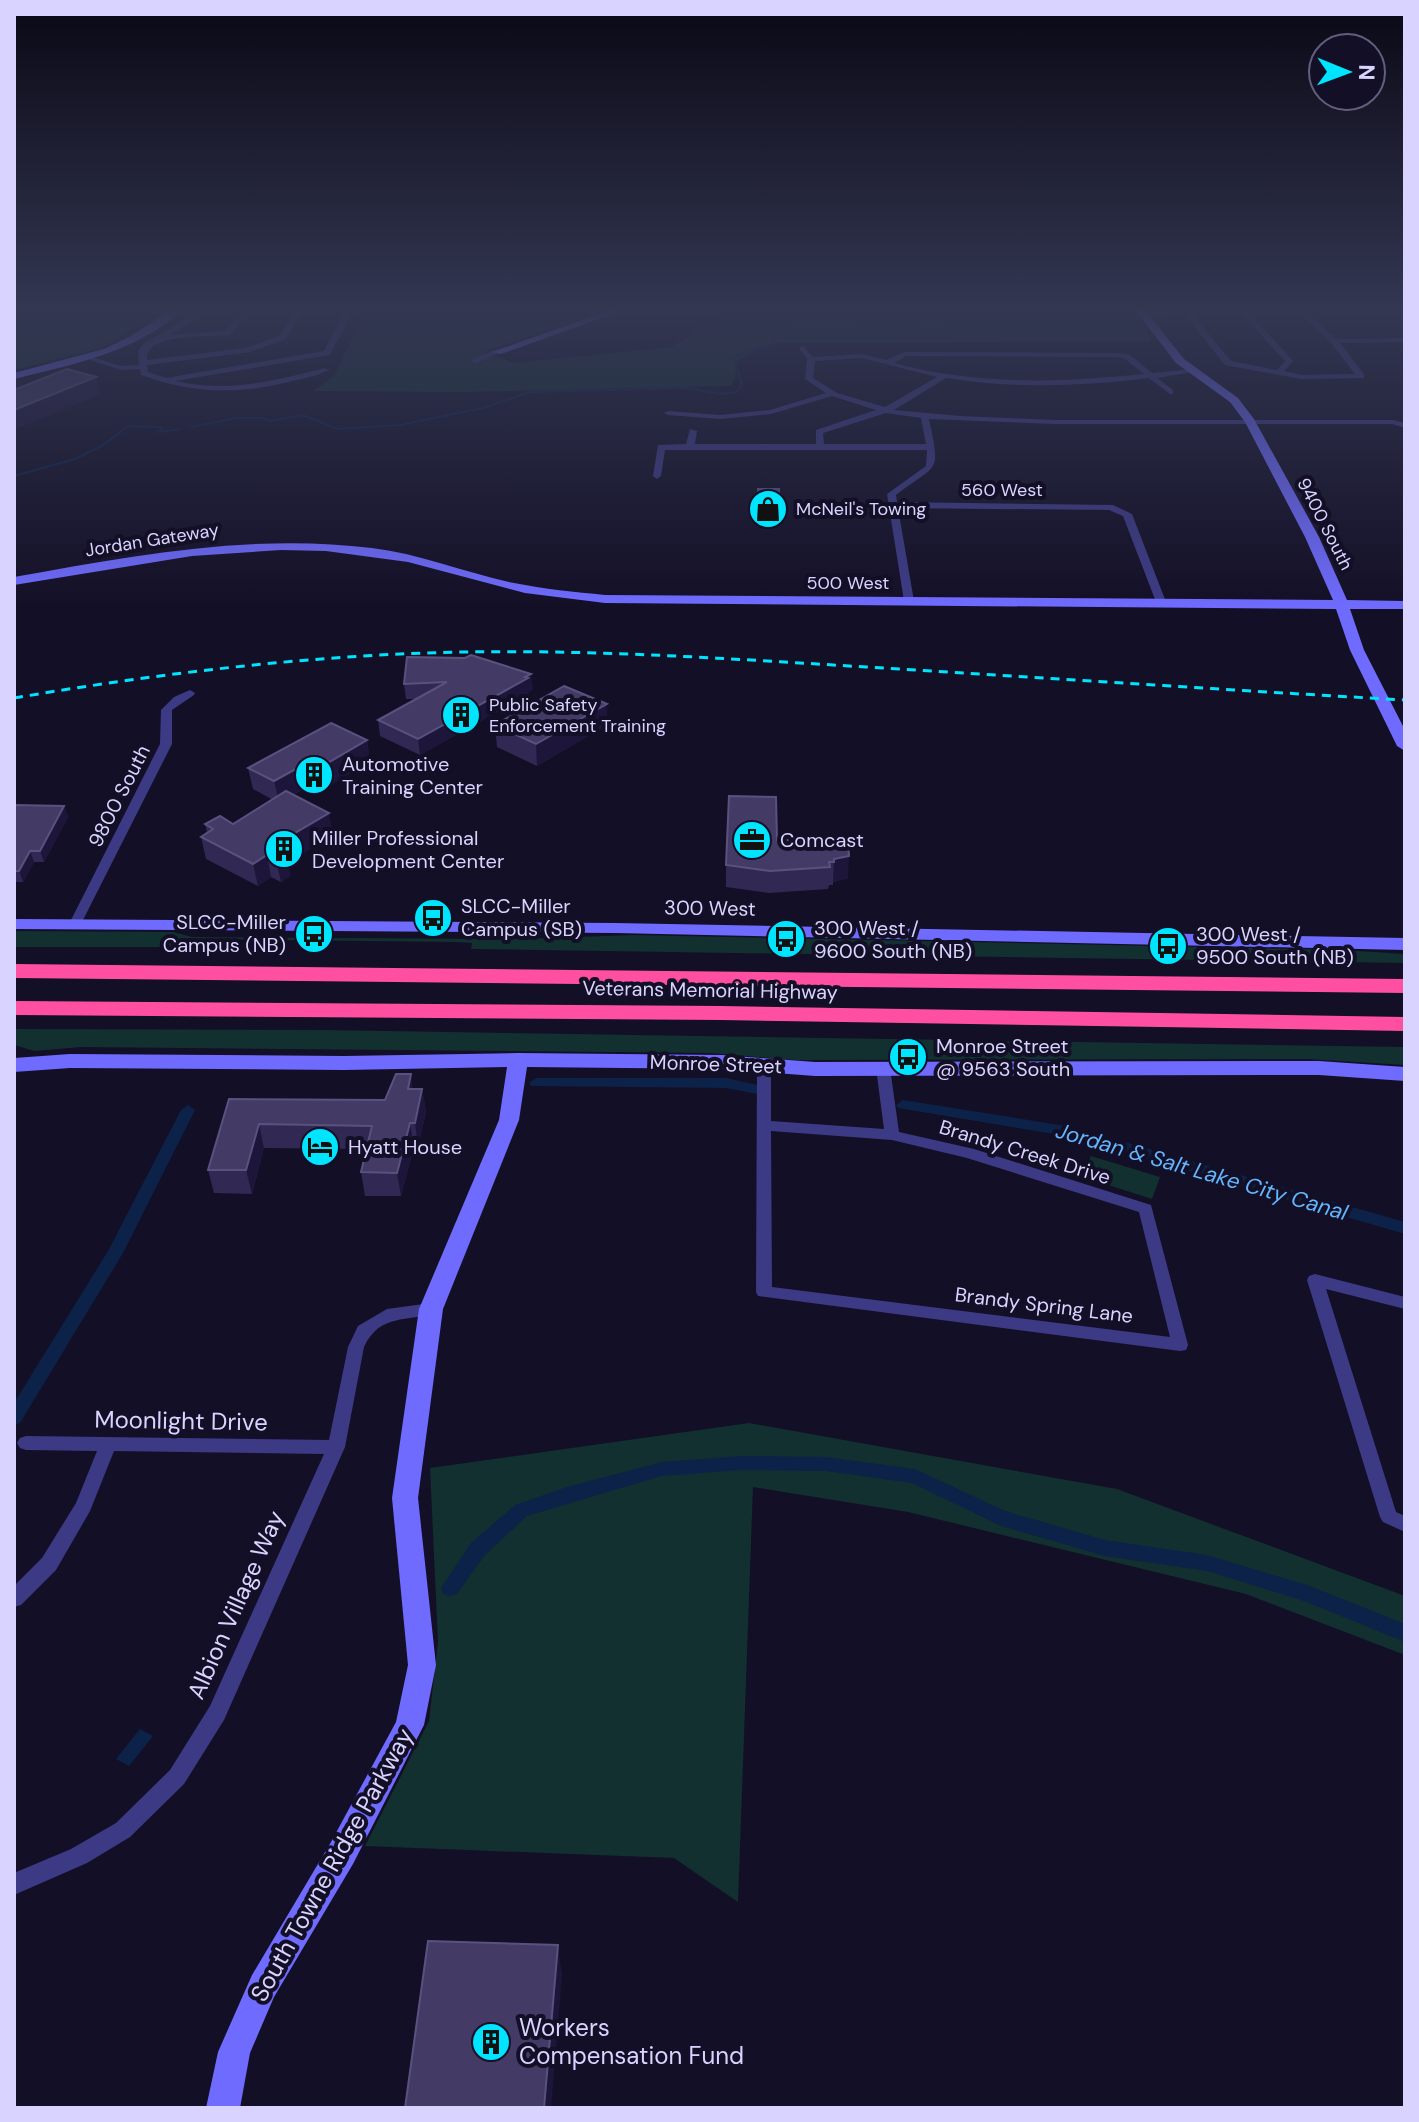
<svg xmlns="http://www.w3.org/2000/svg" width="1419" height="2122" viewBox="0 0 1419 2122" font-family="'DM Sans',sans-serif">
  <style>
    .green { fill: #12302f }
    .water { fill: #0c2248 }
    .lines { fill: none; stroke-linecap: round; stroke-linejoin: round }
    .stream { stroke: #0c2248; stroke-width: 2 }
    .canal { fill: #0c2248; fill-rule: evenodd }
    .street { fill: #3d3a85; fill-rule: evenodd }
    .secondary { fill: #6f6bff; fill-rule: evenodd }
    .highway { fill: #ff4fa3; fill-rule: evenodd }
    .rail { stroke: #00e5ff; stroke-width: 3; stroke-dasharray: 9 7; stroke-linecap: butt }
    .wall { fill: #312854 }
    .shaded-wall { fill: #1d163a }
    .building { fill: #433a66; stroke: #5a527e; stroke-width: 2 }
    .labels { text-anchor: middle; stroke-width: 8; stroke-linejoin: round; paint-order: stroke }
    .far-street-label { font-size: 18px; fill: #d9d4ff; stroke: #130f26 }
    .far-poi-label { font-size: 18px; fill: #d9d4ff; stroke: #130f26; text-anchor: start }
    .poi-label { font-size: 20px; fill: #d9d4ff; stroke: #130f26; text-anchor: start }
    .street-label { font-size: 20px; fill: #d9d4ff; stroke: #130f26 }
    .water-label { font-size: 22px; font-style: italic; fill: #62b6ff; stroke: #130f26 }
    .near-street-label { font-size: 24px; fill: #d9d4ff; stroke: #130f26 }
    .near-poi-label { font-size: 24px; fill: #d9d4ff; stroke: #130f26; text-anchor: start }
  </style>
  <rect width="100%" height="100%" fill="#130f26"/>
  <path class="green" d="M14,310H162L102,348L14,370Z
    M366,310H607L484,352L515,363L671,347L687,338L696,327L738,316H724L726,310H1133L1152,341L782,343L761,346L736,362L735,379L730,386L460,392L313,391L334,376Z
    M14,931L173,932L192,937L518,939L634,935L1343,950L1405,954V963L471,949L472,943L456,942L190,939L174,940L170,947H14Z
    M14,1029L325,1030L1405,1047V1065L1307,1059L795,1060L710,1053L81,1047L34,1051L14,1045Z
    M1091,1156L1160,1177L1152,1199L1083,1177Z
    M749,1423L1117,1489L1405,1596V1655L1246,1594L908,1512L753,1487L738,1902L674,1858L365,1846L429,1721L438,1642L430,1468Z"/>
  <path class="water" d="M140,1729L153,1736L129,1766L116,1759Z"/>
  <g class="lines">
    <path class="stream" d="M191,427L236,418H263L269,421L303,415L337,429L400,425L483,408L530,392L688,388L720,394L736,392L742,385L734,357L772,345L779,333L793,331L787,326L826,324L877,313L931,320L1040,310
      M14,476L75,459L103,445L128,426L163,427L159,432L181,429"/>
    <path class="canal" d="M536,1078H726L762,1086L764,1089L757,1094L726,1088L531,1086L529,1083Z
      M903,1100L1072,1127L1405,1222V1234L1072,1137L898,1108L896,1105Z
      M188,1105L195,1110L123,1253L20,1423L14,1425V1403L108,1251L181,1110Z
      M741,1456L826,1457L915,1469L1005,1511L1105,1540L1207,1555L1307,1585L1405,1624V1642L1304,1601L1207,1571L1105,1556L1001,1526L912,1483L826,1471L741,1470L662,1476L527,1516L485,1555L457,1594L450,1596L443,1594L441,1588L471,1543L515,1505L567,1487L662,1462Z"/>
    <path class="street" d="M201,310H210L170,335L225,331C248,303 265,309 298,311L302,313L286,339L250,352L147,365L148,372L166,378L324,351L345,310H353L330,355L175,381C227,393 275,381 325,368L329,370C317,376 301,379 288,382C236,395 191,393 141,375L140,369L121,370L85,358L89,356L121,366L139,365L138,352L143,344ZM256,313L293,315L280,335L246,348L147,360C144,332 209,338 230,335L242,320Z
      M1227,310H1311L1307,312L1336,339L1405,338V342L1340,343L1364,374V378L1301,379L1225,365L1185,315L1143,316L1139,314L1143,312ZM1299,312L1331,343L1355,374L1301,375L1284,371L1293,361L1250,314ZM1242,314L1285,361L1277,370L1231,361L1193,315Z
      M803,346L813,357L862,354L886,360L905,352L1117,353L1130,355L1152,373L1195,369L1199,371L1157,378L1173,390V394H1170L1149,378C1082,386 1012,389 946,378L894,410L960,416L1055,420H1393L1405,423V428L1392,424H1055L929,419C941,476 938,462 896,495L897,502L1113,505L1132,514L1166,602L1161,605L1156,602L1123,516L1109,510L898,508L914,601L909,604L904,601L887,494L926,466L927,450H665L661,476L657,479L653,476L658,445L686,444L690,429L697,431L695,444H816V430L876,410L832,396L771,414L720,419L668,415L664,413L668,411L720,415L770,410L826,393L805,379L807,359L799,348ZM906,356L1117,357L1125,359L1144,374C1061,383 974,385 894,363ZM862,358L937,377L885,407L837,393L813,378L815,361ZM886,413L921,418L926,444H824L823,433Z
      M494,350L501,352L477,363L470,361Z
      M190,690L195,693L194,695L172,710V744L81,924L80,927H70L69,924L160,744L161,710L174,697Z
      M764,1060L771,1065V1121L884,1129L876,1068L883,1063L890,1068L899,1132L974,1149L1151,1205L1188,1345L1186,1350L1180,1351L758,1296L756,1292L757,1065ZM771,1131L892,1140L967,1158L1139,1212L1170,1337L772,1287Z
      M1315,1274L1405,1297V1309L1326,1289L1396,1512L1405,1516V1532L1383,1522L1380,1517L1307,1280L1309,1276Z
      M431,1303L437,1305L439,1309L437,1313C407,1322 380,1313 364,1347L345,1447L224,1720L184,1784L130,1837L87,1863L14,1895V1873L71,1849L116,1823L170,1770L210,1706L324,1454L114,1451L90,1511L56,1570L21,1605L14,1607V1586L42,1558L76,1503L97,1451L26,1450L20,1448L17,1443L20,1438L26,1436L329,1440L348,1347L358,1326L387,1309Z"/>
    <path class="secondary" d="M170,310H182C136,353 73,364 14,379V373L104,349L131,336Z
      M610,310H624L501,354L492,352Z
      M1135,310H1145L1184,359L1238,398L1254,419L1319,537L1347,600L1405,601V609H1350L1364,650L1405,730V751L1397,746L1350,650L1336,609L605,603L525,593L408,562L326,551L281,550L192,556L14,585V577C132,556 251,533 372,548C421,554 466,573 514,583C544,589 575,592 605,595L1333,600L1305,537L1245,422L1230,402L1176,363Z
      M14,919L615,923L1405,938V950L615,933L14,929Z
      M518,1053L722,1055L815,1062L1319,1061L1405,1067V1081L1319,1075L815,1076L722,1069L527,1067L519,1120L443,1309L418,1498L436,1665L424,1725L353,1864L274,1997L250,2053L240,2108H206L218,2052L252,1975L331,1842L396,1722L408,1665L392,1498L419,1309L499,1120L507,1067L344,1070L70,1068L14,1072V1058L70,1054L344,1056Z"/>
    <path class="highway" d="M14,964L1405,979V993L14,978Z
      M14,1001L721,1006L1405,1017V1031L721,1020L14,1015Z"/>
    <path class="rail" d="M14,698C150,675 287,658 425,653C572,648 719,658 866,667C1046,678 1225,690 1405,700"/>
  </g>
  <path class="wall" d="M758,489L779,505V519H759Z
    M465,658L533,689L529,692V694L420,755L380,736L378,720L416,699H406L404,684Z
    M495,725H607L537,766L497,747Z
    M367,740L370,762L318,792L307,787L293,795L333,835L288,862L290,876L281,882L271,877L258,886L206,859L201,837L207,833L205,824H233L273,800L253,789L248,768Z
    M14,805L64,806L68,817L44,862H34L23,882H14Z
    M777,840H848V878L833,882V885H829L828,889L769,893L726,887V865Z
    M413,1089H422L426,1112L418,1147H414L401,1196H365L361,1172L366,1149L264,1148L252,1194L214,1193L208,1170L229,1099L385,1100Z"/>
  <path class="shaded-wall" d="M96,377L100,395L16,429L14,422V410Z
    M531,674L533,689L529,692V694L420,755L418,739Z
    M607,704V725L537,766L536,744Z
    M367,740L370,762L318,792L314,771Z
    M303,765L307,787L279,802L274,781Z
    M64,806L68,817L44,862L40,851Z
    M329,813L333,835L288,862L290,876L281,882L273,846Z
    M30,851L34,862L23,882L19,871Z
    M267,855L271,877L258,886L253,864Z
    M849,856L848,878L833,882L834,859Z
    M411,1074L414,1098L408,1089Z
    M422,1089L426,1112L418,1147L415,1123Z
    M410,1123L414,1147L401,1196L397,1173Z
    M259,1124L264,1148L252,1194L246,1170Z
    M558,1945L562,1975L551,2108H544Z"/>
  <path class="building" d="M67,369L96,377L14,410V390Z
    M758,489H779V505H759Z
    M471,655L531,674L525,677L528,678L418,739L378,720L447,682L404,684L407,657L465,658Z
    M564,686L607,704L536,744L495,725Z
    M331,723L367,740L314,771L303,765L274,781L248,768Z
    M286,791L329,813L273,846L286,854L276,860L267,855L253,864L201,837L213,829L205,824L220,816L233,824Z
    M729,796L776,797L777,840H848L849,856L834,859V862H829L830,867L770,871L726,865Z
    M14,805L64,806L40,851H30L19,871H14Z
    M396,1074H411L408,1089H422L415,1123H410L397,1173L361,1172L372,1126L259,1124L246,1170H208L229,1099L385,1100Z
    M428,1941L558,1945L544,2108H405Z"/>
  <linearGradient id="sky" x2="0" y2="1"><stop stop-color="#0a0815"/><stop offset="0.51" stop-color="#333752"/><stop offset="1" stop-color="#333752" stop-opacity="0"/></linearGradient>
  <rect width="1419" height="607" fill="url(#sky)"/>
  <defs>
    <g id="shop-disc" transform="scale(2)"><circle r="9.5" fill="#00e5ff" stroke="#130f26"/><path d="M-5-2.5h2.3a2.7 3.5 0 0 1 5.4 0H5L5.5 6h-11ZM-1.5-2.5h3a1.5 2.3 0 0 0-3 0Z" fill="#111"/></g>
    <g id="building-disc" transform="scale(2)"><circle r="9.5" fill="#00e5ff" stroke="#130f26"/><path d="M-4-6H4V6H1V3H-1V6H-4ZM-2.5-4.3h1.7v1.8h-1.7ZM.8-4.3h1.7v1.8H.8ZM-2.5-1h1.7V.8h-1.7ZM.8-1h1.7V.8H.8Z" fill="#111"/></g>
    <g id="office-disc" transform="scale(2)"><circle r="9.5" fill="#00e5ff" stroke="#130f26"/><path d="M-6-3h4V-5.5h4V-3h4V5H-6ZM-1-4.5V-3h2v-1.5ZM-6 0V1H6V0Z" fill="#111"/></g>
    <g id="bus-disc" transform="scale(2)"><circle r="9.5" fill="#00e5ff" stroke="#130f26"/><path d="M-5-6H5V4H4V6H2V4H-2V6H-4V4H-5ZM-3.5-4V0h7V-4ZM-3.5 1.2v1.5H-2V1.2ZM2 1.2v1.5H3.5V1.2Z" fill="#111"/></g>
    <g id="hotel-disc" transform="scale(2)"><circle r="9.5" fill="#00e5ff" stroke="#130f26"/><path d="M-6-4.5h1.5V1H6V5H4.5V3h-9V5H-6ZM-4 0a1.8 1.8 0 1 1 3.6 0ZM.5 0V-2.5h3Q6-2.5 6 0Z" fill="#111"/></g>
  </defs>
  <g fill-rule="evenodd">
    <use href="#shop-disc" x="768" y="509"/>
    <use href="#building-disc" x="461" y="715"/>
    <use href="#building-disc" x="314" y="775"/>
    <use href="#office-disc" x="752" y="840"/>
    <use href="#building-disc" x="284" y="849"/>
    <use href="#bus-disc" x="433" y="918"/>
    <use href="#bus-disc" x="314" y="934"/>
    <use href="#bus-disc" x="786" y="939"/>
    <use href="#bus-disc" x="1168" y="946"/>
    <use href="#bus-disc" x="908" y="1057"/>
    <use href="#hotel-disc" x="320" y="1147"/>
    <use href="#building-disc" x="491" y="2042"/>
  </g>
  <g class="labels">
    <g class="far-street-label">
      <text x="1002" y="496">560 West</text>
      <text transform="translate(1325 524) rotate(63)" y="6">9400 South</text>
      <text transform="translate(152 540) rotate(-9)" y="6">Jordan Gateway</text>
      <text x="848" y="589">500 West</text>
    </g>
    <g class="far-poi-label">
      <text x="796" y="515">McNeil's Towing</text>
      <text x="489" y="711">Public Safety<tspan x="489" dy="21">Enforcement Training</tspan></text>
    </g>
    <g class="poi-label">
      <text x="342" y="771">Automotive<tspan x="342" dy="23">Training Center</tspan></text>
      <text x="312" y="845">Miller Professional<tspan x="312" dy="23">Development Center</tspan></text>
      <text x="780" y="847">Comcast</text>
      <text x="461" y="913">SLCC-Miller<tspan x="461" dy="23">Campus (SB)</tspan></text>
      <text x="286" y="929" text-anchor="end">SLCC-Miller<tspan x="286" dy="23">Campus (NB)</tspan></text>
      <text x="814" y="935">300 West /<tspan x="814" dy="23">9600 South (NB)</tspan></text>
      <text x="1196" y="941">300 West /<tspan x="1196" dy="23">9500 South (NB)</tspan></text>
      <text x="936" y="1053">Monroe Street<tspan x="936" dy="23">@ 9563 South</tspan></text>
      <text x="348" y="1154">Hyatt House</text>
    </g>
    <g class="street-label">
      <text transform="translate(119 796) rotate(-63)" y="7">9800 South</text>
      <text transform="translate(710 908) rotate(1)" y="7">300 West</text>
      <text transform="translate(710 990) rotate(1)" y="7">Veterans Memorial Highway</text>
      <text transform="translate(716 1064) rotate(2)" y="7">Monroe Street</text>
      <text transform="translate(1025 1152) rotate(17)" y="7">Brandy Creek Drive</text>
      <text transform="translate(1044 1305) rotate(7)" y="7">Brandy Spring Lane</text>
    </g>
    <g class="water-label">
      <text transform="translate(1202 1171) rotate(16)" y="8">Jordan &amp; Salt Lake City Canal</text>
    </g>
    <g class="near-street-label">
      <text transform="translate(181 1421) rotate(1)" y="8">Moonlight Drive</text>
      <text transform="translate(236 1605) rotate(-66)" y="8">Albion Village Way</text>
      <text transform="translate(332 1865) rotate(-61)" y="8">South Towne Ridge Parkway</text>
    </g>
    <g class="near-poi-label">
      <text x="519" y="2036">Workers<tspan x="519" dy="28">Compensation Fund</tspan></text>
    </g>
  </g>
  <rect width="1419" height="2122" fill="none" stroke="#d9d4ff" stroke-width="32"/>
  <g transform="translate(1347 72) rotate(91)"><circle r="38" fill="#130f26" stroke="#625e7d" stroke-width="2"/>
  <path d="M0-6L14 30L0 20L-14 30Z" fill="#00e5ff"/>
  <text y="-12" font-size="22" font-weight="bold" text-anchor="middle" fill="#d9d4ff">N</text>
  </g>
</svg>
